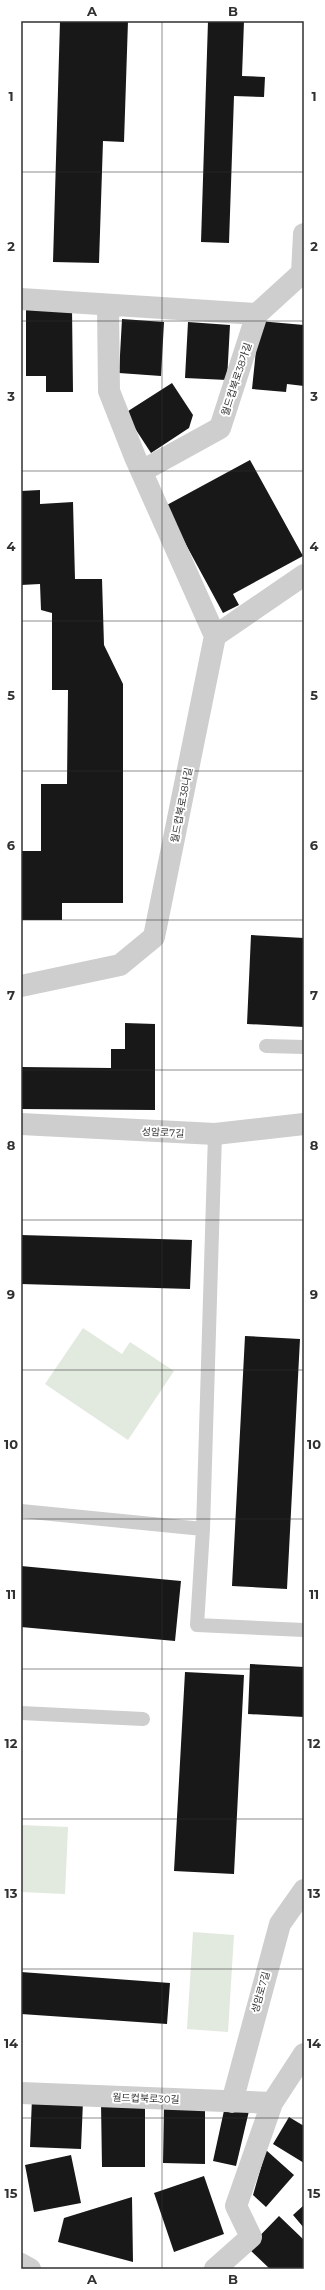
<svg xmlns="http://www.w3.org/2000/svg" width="325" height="2290" viewBox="0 0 325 2290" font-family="Montserrat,'Noto Sans KR',sans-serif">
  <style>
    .green { fill: #e2e9de }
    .building { fill: #181818 }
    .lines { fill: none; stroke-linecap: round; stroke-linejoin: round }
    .service { stroke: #cecece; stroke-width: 14 }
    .minor { stroke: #cecece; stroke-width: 22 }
    .grid { fill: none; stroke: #313131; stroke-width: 1; stroke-opacity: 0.55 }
    .labels { text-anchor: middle; stroke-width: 4; stroke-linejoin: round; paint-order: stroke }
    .street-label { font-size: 10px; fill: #313131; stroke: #fff }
    .neatline { fill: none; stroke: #313131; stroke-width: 1.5 }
    .grid-label { font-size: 13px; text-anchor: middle; font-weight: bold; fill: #313131 }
  </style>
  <rect width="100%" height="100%" fill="#fff"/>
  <path class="green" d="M83,1328L122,1354L130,1342L174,1371L128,1440L45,1384Z
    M21,1825L68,1827L65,1894L21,1892Z
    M193,1932L234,1935L228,2032L187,2029Z"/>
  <path class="building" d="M60,21H128L124,142L103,141L99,263L53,262Z
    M208,21H244L242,76L265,77L264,97L234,96L229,243L201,242Z
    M26,308H72L73,392H46V376H26Z
    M122,319L164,322L161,376L119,373Z
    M259,321L304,325V386L287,384L286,392L252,389Z
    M188,322L230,325L227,380L185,378Z
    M172,383L193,415L189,428L151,453L125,413Z
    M250,460L303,556L233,594L239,605L223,613L165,506Z
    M40,490V504L73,502L75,579H102L104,645L123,684V903H62V920H21V851H41V784H67L68,690H52V613L41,610L40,584L21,585V491Z
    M251,935L304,938V1027L247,1024Z
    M125,1023L155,1024V1110L21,1109V1067L111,1068V1049H125Z
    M21,1235L192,1240L190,1289L21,1284Z
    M245,1336L300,1339L287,1589L232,1586Z
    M21,1566L181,1581L175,1641L21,1627Z
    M250,1664L304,1667V1717L248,1714Z
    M185,1672L244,1675L234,1874L174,1871Z
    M21,1972L170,1983L167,2024L21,2014Z
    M32,2098L83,2101L81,2149L30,2147Z
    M101,2103H145V2167H102Z
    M164,2105H205V2164L163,2163Z
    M225,2106L249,2111L236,2166L213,2161Z
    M289,2117L304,2126V2163L273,2144Z
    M266,2150L294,2175L266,2207L253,2195Z
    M71,2155L81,2203L34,2212L25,2165Z
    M204,2176L224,2234L174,2252L154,2193Z
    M132,2197L133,2262L58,2242L64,2218Z
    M304,2205V2228L293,2215Z
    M279,2216L304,2240V2269H270L248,2248Z"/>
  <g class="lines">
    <path class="service" d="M266,1046L304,1047
      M21,1511L203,1529L215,1134
      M203,1529L197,1625L304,1630
      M21,1713L143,1719"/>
    <path class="minor" d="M21,299L257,314L302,273L304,234
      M108,305L109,391L135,457L215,636
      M142,471L220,428L257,314
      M21,986L120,965L154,937L215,636L304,575
      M21,1124L215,1134L304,1124
      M21,2093L272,2103
      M232,2102L280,1924L304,1890
      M21,2264L30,2269
      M215,2269L251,2237L236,2206L272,2103L304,2054"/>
  </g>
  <path class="grid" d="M162,21V2269M21,172H304M21,321H304M21,471H304M21,621H304M21,771H304M21,920H304M21,1070H304M21,1220H304M21,1370H304M21,1519H304M21,1669H304M21,1819H304M21,1969H304M21,2118H304"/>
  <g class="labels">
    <g class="street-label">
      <text transform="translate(236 379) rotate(-72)" y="4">월드컵북로38가길</text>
      <text transform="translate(181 805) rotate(-79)" y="4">월드컵북로38나길</text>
      <text transform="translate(163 1132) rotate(3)" y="4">성암로7길</text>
      <text transform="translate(260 1992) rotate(-74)" y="4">성암로7길</text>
      <text transform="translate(146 2098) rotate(2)" y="4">월드컵북로30길</text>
    </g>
  </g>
  <rect width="325" height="2290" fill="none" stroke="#ffffff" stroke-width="44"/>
  <rect x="22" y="22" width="281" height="2246" class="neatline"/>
  <g class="grid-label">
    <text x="92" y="16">A</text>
    <text x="233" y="16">B</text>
    <text x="11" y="101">1</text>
    <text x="314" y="101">1</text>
    <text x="11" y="251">2</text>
    <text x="314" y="251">2</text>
    <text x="11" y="401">3</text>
    <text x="314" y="401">3</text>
    <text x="11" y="551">4</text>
    <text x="314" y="551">4</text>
    <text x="11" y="700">5</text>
    <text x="314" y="700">5</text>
    <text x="11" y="850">6</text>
    <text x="314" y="850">6</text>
    <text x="11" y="1000">7</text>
    <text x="314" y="1000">7</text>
    <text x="11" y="1150">8</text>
    <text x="314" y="1150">8</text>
    <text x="11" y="1299">9</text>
    <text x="314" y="1299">9</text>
    <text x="11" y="1449">10</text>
    <text x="314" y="1449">10</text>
    <text x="11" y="1599">11</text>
    <text x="314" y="1599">11</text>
    <text x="11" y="1748">12</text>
    <text x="314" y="1748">12</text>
    <text x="11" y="1898">13</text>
    <text x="314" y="1898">13</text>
    <text x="11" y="2048">14</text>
    <text x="314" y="2048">14</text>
    <text x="11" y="2198">15</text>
    <text x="314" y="2198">15</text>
    <text x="92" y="2284">A</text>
    <text x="233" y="2284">B</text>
  </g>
</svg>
